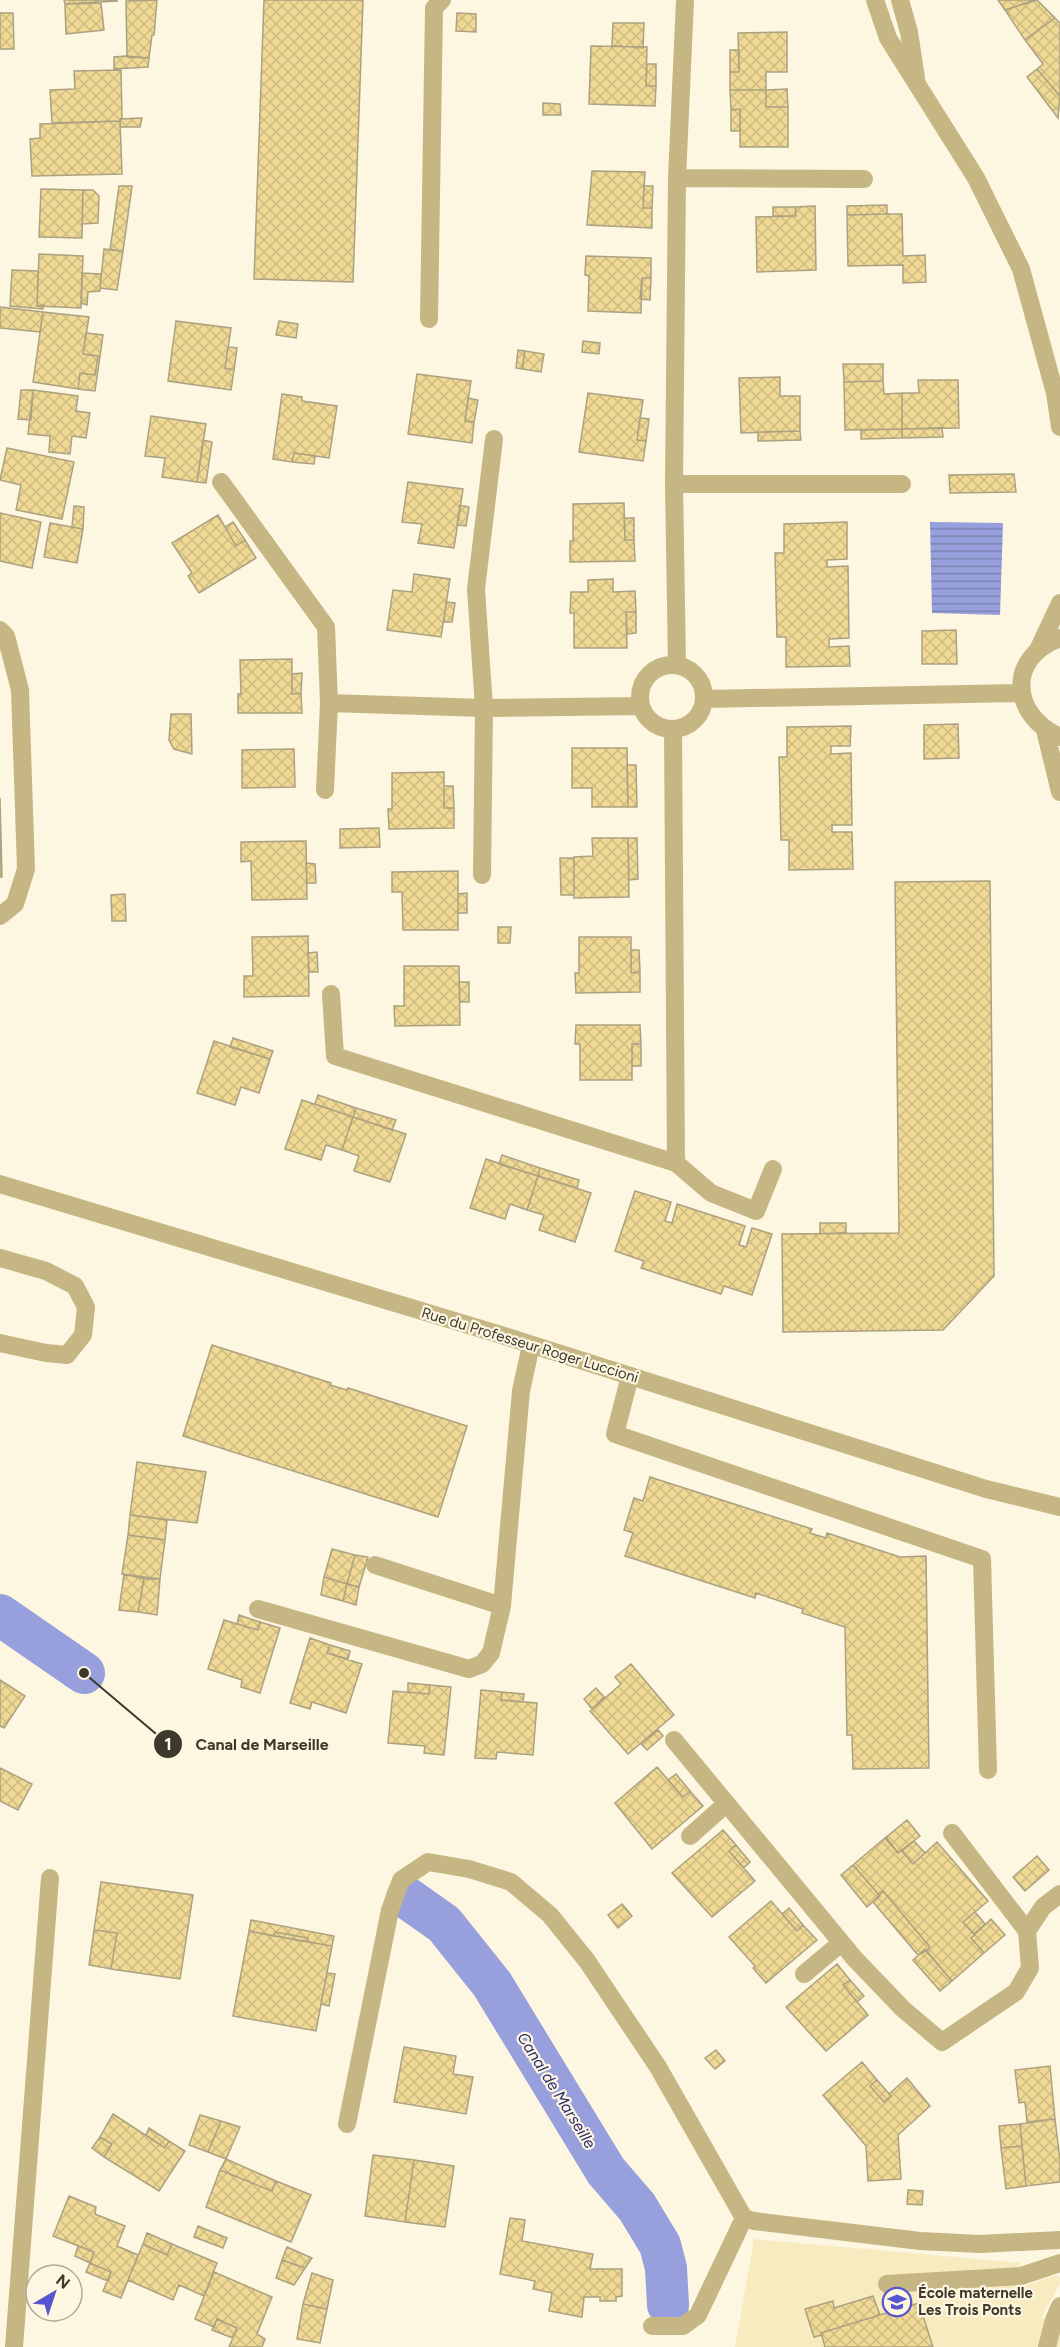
<svg xmlns="http://www.w3.org/2000/svg" width="1060" height="2347" viewBox="0 0 1060 2347" font-family="Figtree,sans-serif">
  <style>
    .built { fill: #f8ebbf }
    .water { fill: url(#water-rules) }
    .lines { fill: none; stroke-linecap: round; stroke-linejoin: round }
    .canal { stroke: #979fdd; stroke-width: 42 }
    .building { fill: url(#building-cross-hatch); stroke: #aca180; stroke-width: 1.5 }
    .service { stroke: #c5b684; stroke-width: 18 }
    .minor { stroke: #c5b684; stroke-width: 18 }
    .tertiary { stroke: #c5b684; stroke-width: 18 }
    .labels { text-anchor: middle; stroke-width: 4.5; stroke-linejoin: round; paint-order: stroke }
    .street-label { font-size: 15px; fill: #3d392b; stroke: #fdf6e1 }
    .poi-label { font-size: 15px; font-weight: bold; fill: #3d392b; stroke: #fdf6e1; text-anchor: start }
    .water-label { font-size: 16px; font-style: italic; fill: #2a2870; stroke: #fdf6e1 }
    .leader { fill: none; stroke: #3d392b; stroke-width: 2 }
    .callout-dot { fill: #3d392b; stroke: #fdf6e1; stroke-width: 2 }
    .mark-label { font-size: 18px; text-anchor: middle; font-weight: bold; fill: #fff }
    .callout-label { font-size: 16px; text-anchor: middle; font-weight: bold; fill: #3d392b; stroke: #fdf6e1; stroke-width: 4.5; stroke-linejoin: round; paint-order: stroke }
  </style>
  <defs>
    <pattern id="water-rules" width="6" height="5" patternUnits="userSpaceOnUse" patternTransform="scale(1.5)"><rect width="6" height="5" fill="#979fdd"/><path d="M0 2.5h6" fill="none" stroke="#7c83b3"/></pattern>
    <pattern id="building-cross-hatch" width="8" height="8" patternUnits="userSpaceOnUse" patternTransform="scale(1.5)"><rect width="8" height="8" fill="#efd994"/><path d="M0 0l8 8M0 8l8-8" fill="none" stroke="#cebb80"/></pattern>
  </defs>
  <rect width="100%" height="100%" fill="#fdf6e1"/>
  <path class="built" d="M754,2239L1020,2263L1025,2286L1057,2275L1060,2278V2284L1041,2318L1060,2322V2347H735Z"/>
  <path class="water" d="M930,522L1003,523L1000,615L932,613Z"/>
  <g class="lines">
    <path class="canal" d="M0,1615L84,1673
      M407,1898L444,1924L492,1984L606,2171L637,2207L660,2245L666,2268L668,2305"/>
  </g>
  <path class="building" d="M64,0H117V1L65,4Z
    M157,0L154,35H152L149,58L127,57L126,1Z
    M264,0H363L353,282L254,279Z
    M998,0H1035L1005,10Z
    M1037,0L1055,18L1025,40L1005,10Z
    M101,3L104,30L66,34L65,4Z
    M0,13H13L14,49H0Z
    M457,13L476,14V32L456,31Z
    M1055,18L1060,23V96L1037,69L1043,64L1025,40Z
    M613,23H644L643,48L612,46Z
    M787,32V72H766V90H730V72H739L738,33Z
    M591,46L647,47L646,86H656L655,106L589,104Z
    M730,50H739V72H730Z
    M126,56L149,58L148,67L114,69V57Z
    M647,64H656V86H646Z
    M1037,69L1060,96L1058,118L1027,77Z
    M121,70L122,118L120,119V121L52,123L50,90L75,89L74,71Z
    M787,89L788,107H766V90Z
    M730,90H766V107H788V147H740V109L731,110Z
    M543,103L560,104L561,115H543Z
    M740,109V131H731V110Z
    M142,118L140,127H120V119Z
    M120,121L122,174L32,176L30,139L40,138V124Z
    M592,171L645,172L643,208H652V228L587,225Z
    M119,186H132L123,251L110,250Z
    M644,186H653L652,208H643Z
    M41,189L83,190L82,238L39,237Z
    M83,190H93L99,196L98,223L82,224Z
    M887,205V214L847,215V206Z
    M815,206L816,270L757,272L756,217L796,216L795,207Z
    M773,207H795L796,216H773Z
    M887,214H902L903,256L925,255L926,282L903,283V265L848,266L847,215Z
    M104,249L123,251L117,290L100,288Z
    M39,254L83,256L81,308L37,306Z
    M586,256L651,258V278H642L641,313L588,311L589,276L585,275Z
    M12,270L38,271L37,306L44,305L43,309L10,306Z
    M82,273L101,274L100,291L88,292L87,305L81,303Z
    M642,278H651L650,300L640,299Z
    M0,307L43,312L40,332L0,328Z
    M43,312L89,317L83,354L98,356L95,375L80,373L78,389L33,382Z
    M176,321L231,328L225,368L234,370L231,390L168,381Z
    M279,321L298,324L296,338L276,335Z
    M86,333L103,335L95,391L78,389L80,373L95,375L98,356L83,354Z
    M583,341L600,343L599,354L582,352Z
    M228,347L237,348L234,370L225,368Z
    M518,350L525,351L522,369L516,368Z
    M525,351L544,354L541,372L522,369Z
    M843,364H883V381L844,382Z
    M417,374L471,381L465,421L474,422L472,443L408,434Z
    M780,377V396H800V431L741,433L739,378Z
    M918,380H958L959,428L902,429V393H919Z
    M883,381L884,394L902,393V429L845,430L844,382Z
    M21,390H33L31,420L18,419Z
    M33,390L78,396L76,411L90,413L86,438L72,436L70,454L49,452L50,436L28,434Z
    M588,393L643,400L637,440L646,441L643,461L579,452Z
    M282,394L302,397V401L337,406L329,458L294,453L292,462L273,459Z
    M468,398L478,400L474,422L465,421Z
    M151,416L206,424L197,482L162,477L165,458L145,456Z
    M640,418L649,419L646,441L637,440Z
    M942,428L943,437L902,438V429Z
    M902,429V438L861,439V430Z
    M800,431L801,440L758,441V432Z
    M203,440L212,442L206,483L197,482Z
    M7,448L74,462L62,519L16,510L21,485L0,480Z
    M294,453L315,456L314,464L292,462Z
    M1014,474L1016,492L950,493L949,475Z
    M408,482L463,489L454,548L418,543L422,524L402,522Z
    M624,503L625,540H634L635,561L570,562V541H573V504Z
    M460,505L469,507L466,526L457,525Z
    M74,506L84,507L83,529L72,527Z
    M0,513L41,522L32,568L0,561Z
    M218,515L236,546L245,540L256,558L199,593L188,576L192,573L172,543Z
    M624,518H634V540H625Z
    M233,522L245,540L236,546L225,527Z
    M847,522V559L827,560V567L848,566L849,638L829,639V647L849,646L850,666L786,667V637H777L775,553H784V524Z
    M50,523L83,529L77,563L44,557Z
    M414,574L450,579L441,637L387,630L393,590L412,592Z
    M613,579V592L635,591L636,612H626L627,648H574V613H570L571,592H588V580Z
    M446,602L455,603L452,622H444Z
    M626,612H636V633L627,634Z
    M956,630L957,664H922V631Z
    M292,659V694L301,693L302,713H238V694H241L240,660Z
    M302,673L301,693L292,694V674Z
    M171,714H191L192,754L174,749L169,740Z
    M958,724L959,758L924,759V725Z
    M851,726L850,746H831V754L851,753L852,825H832V832H852L853,869L789,870V840H781L779,757H787V727Z
    M572,748H627L628,807H592V788H572Z
    M294,749L295,787L242,788V750Z
    M627,765H636L637,807H628Z
    M444,772V808H454V828L389,829L388,809H392V773Z
    M444,786H453L454,808H444Z
    M0,798L2,877H0Z
    M379,828L380,847L340,848V829Z
    M592,838H628L629,897L574,898V857L593,856Z
    M628,838H637L638,879L629,880Z
    M306,841L307,899L252,900L251,861L241,862V842Z
    M560,858H574V895H561Z
    M306,863L315,864L316,883H307Z
    M458,871V930H403L402,892H392V872Z
    M990,881L994,1276L943,1330L783,1332L782,1234L899,1233L895,882Z
    M467,893V913H458V894Z
    M125,894L126,921H112L111,895Z
    M498,927H511L510,943H498Z
    M308,936L309,996L244,997V976H253L252,937Z
    M579,937H631V973L640,972V992L576,993L575,973H579Z
    M631,950H639L640,972L631,973Z
    M317,952L318,972H309L308,953Z
    M404,966H459L460,1025L395,1026L394,1006H404Z
    M459,982H469V1002H460Z
    M576,1025H640L641,1044H632V1080H580V1044H575Z
    M233,1038L273,1051L270,1059L230,1047Z
    M214,1041L270,1059L259,1093L241,1087L235,1105L197,1093Z
    M632,1044H641V1066H632Z
    M318,1095L356,1108L353,1117L315,1104Z
    M302,1100L353,1117L342,1150L326,1145L321,1160L285,1149Z
    M356,1108L396,1120L392,1130L353,1117Z
    M353,1117L406,1134L390,1182L354,1171L359,1156L342,1150Z
    M502,1155L540,1168L538,1176L499,1164Z
    M486,1159L538,1176L527,1210L510,1204L505,1219L470,1208Z
    M540,1168L579,1180L577,1188L538,1176Z
    M538,1176L591,1193L575,1242L539,1230L544,1215L527,1210Z
    M635,1191L671,1202L665,1221L672,1223L677,1204L745,1226L739,1245L746,1247L752,1228L772,1234L752,1295L724,1286L721,1294L641,1268L644,1261L615,1251Z
    M820,1223H846V1233L820,1234Z
    M212,1345L331,1383L330,1385L347,1390L348,1388L467,1426L438,1517L183,1436Z
    M137,1462L206,1472L197,1523L130,1515Z
    M650,1477L812,1529L810,1533L826,1538L827,1533L900,1557L926,1556L929,1768L853,1769L852,1735H847L845,1627L802,1613L803,1609L756,1593L755,1598L625,1556L633,1533L624,1530L634,1498L643,1501Z
    M130,1515L167,1520L165,1540L128,1535Z
    M128,1535L165,1540L160,1579L122,1574Z
    M332,1549L355,1555L347,1584L324,1577Z
    M355,1555L368,1557L359,1587L347,1584Z
    M124,1574L144,1579L138,1612L119,1610Z
    M324,1577L347,1584L343,1601L321,1595Z
    M144,1579H160L157,1615L138,1612Z
    M347,1584L359,1587L356,1605L343,1601Z
    M239,1615L260,1622L258,1630L237,1624Z
    M224,1620L258,1630L260,1622L280,1628L260,1693L241,1687L242,1680L208,1669Z
    M310,1638L330,1645L327,1653L362,1664L346,1713L312,1702L310,1709L290,1703Z
    M330,1645L350,1651L348,1659L327,1653Z
    M631,1664L674,1715L628,1754L590,1711L621,1684L615,1677Z
    M0,1680L25,1696L4,1728L0,1726Z
    M408,1683L430,1685L429,1694L408,1692Z
    M430,1685L451,1687L444,1755L424,1753L425,1746L388,1743L393,1691L429,1694Z
    M596,1688L604,1697L592,1709L584,1699Z
    M481,1690L502,1692L501,1700L537,1703L533,1755L497,1752L496,1759L475,1758Z
    M502,1692L524,1694L523,1702L501,1700Z
    M658,1730L663,1736L647,1750L641,1744Z
    M657,1767L683,1797L690,1791L703,1806L652,1849L615,1803Z
    M0,1768L32,1784L18,1810L0,1801Z
    M676,1774L690,1791L683,1797L668,1780Z
    M907,1820L920,1836L898,1853L885,1838Z
    M723,1830L736,1845L729,1851L755,1881L712,1917L672,1873Z
    M886,1837L898,1853L901,1850L913,1864L937,1842L988,1901L963,1922L975,1935L971,1938L984,1953L952,1981L926,1951L930,1947L883,1891L879,1895L853,1865Z
    M914,1841L925,1853L913,1864L902,1851Z
    M736,1845L750,1862L744,1868L729,1851Z
    M1037,1856L1049,1870L1025,1891L1013,1877Z
    M853,1865L880,1896L867,1907L841,1875Z
    M101,1882L193,1895L180,1979L111,1969L117,1933L94,1930Z
    M883,1891L930,1947L926,1951L918,1955L873,1902Z
    M771,1901L797,1931L803,1925L817,1940L766,1983L753,1968L755,1966L729,1937Z
    M622,1904L632,1916L618,1928L608,1915Z
    M789,1908L803,1925L797,1931L782,1914Z
    M975,1912L985,1924L974,1934L963,1922Z
    M991,1919L1005,1935L984,1953L971,1938Z
    M251,1920L334,1936L332,1946L307,1942L308,1938L275,1932L274,1936L249,1931Z
    M94,1930L117,1933L111,1969L89,1965Z
    M249,1931L332,1946L316,2031L233,2016Z
    M275,1932L308,1938L307,1942L274,1936Z
    M925,1949L952,1981L940,1991L913,1960Z
    M837,1964L850,1980L843,1985L868,2015L826,2051L786,2007Z
    M327,1973L335,1974L329,2006L321,2004Z
    M850,1980L864,1996L857,2002L843,1985Z
    M404,2047L456,2056L453,2074L473,2077L466,2114L394,2102Z
    M716,2050L725,2061L715,2069L705,2058Z
    M862,2062L877,2080L870,2086L884,2102L891,2096L889,2094L907,2078L930,2106L898,2135L901,2179L868,2181L866,2146L823,2095Z
    M1050,2066L1055,2119L1027,2122L1025,2102L1019,2103L1015,2070Z
    M877,2080L891,2096L884,2102L870,2086Z
    M113,2114L165,2148L169,2141L185,2151L159,2191L104,2157L112,2144L100,2137Z
    M200,2115L221,2121L208,2152L189,2145Z
    M1055,2119L1060,2160V2182L1026,2186L1020,2124Z
    M221,2121L240,2127L226,2159L208,2152Z
    M1020,2124L1022,2146L1001,2148L999,2126Z
    M149,2128L169,2141L165,2148L146,2135Z
    M100,2137L112,2144L104,2157L92,2148Z
    M1022,2146L1026,2186L1006,2189L1001,2148Z
    M373,2155L414,2160L405,2222L365,2216Z
    M226,2159L276,2181L272,2191L220,2170Z
    M414,2160L454,2166L445,2227L405,2222Z
    M220,2170L272,2191L276,2181L311,2195L291,2242L206,2207Z
    M908,2190L923,2191L922,2205L907,2204Z
    M69,2196L96,2207L95,2214L125,2226L117,2246L138,2255L121,2298L103,2291L111,2272L90,2263L94,2252L53,2236Z
    M510,2218L525,2220L522,2241L593,2254L590,2269H622V2296L616,2297V2301H600V2297H584L582,2317L549,2311L552,2293L533,2289L535,2281L500,2274Z
    M198,2226L227,2238L223,2248L194,2237Z
    M147,2233L172,2244L167,2255L143,2244Z
    M143,2244L167,2255L172,2244L217,2263L204,2296L179,2285L173,2300L128,2280Z
    M78,2246L94,2252L90,2263L75,2256Z
    M287,2247L312,2258L305,2268L282,2260Z
    M282,2260L305,2268L294,2285L276,2278Z
    M90,2263L111,2272L108,2281L86,2272Z
    M214,2272L272,2297L257,2334L265,2339L262,2347H229L237,2328L217,2319L214,2327L195,2319Z
    M312,2273L333,2280L327,2309L303,2304Z
    M873,2296L880,2315L821,2333L822,2335L814,2337L805,2309L833,2301L834,2308Z
    M919,2303L933,2347H825L821,2333Z
    M303,2304L327,2309L320,2343L297,2339Z
    M217,2319L237,2328L233,2338L212,2330Z"/>
  <g class="lines">
    <path class="service" d="M0,630L6,636L20,690L26,869L15,904L0,916
      M0,1258L46,1271L75,1286L86,1307L83,1335L67,1355L46,1353L0,1343
      M630,1376L615,1434L982,1559L988,1770
      M375,1565L502,1606
      M258,1609L469,1669L482,1664L491,1653L502,1606L521,1391L531,1345
      M674,1740L855,1959L903,2009L942,2042L1016,1992L1030,1968L1027,1931L1043,1907L1060,1894
      M952,1833L1027,1931
      M690,1836L726,1804
      M804,1974L841,1943
      M347,2124L390,1910
      M887,2284L1021,2276L1060,2263
      M652,2326H683L698,2315L744,2218
      M1047,2347L1054,2320L1060,2306"/>
    <path class="minor" d="M875,0L888,38L976,178L1021,269L1055,393L1060,427
      M900,0L909,32L916,78
      M677,178L864,179
      M429,319L434,8L442,0
      M221,482L326,627L329,703L325,790
      M674,484H902
      M1060,638C1007,657 1010,715 1060,737
      M1038,650L1060,603
      M677,665L674,484L677,178L685,0
      M640 697a32 32 0 1 1 64 0a32 32 0 1 1-64 0Z
      M704,699L1022,693
      M329,703L484,708L641,706
      M673,729L676,1163
      M1045,730L1060,792
      M482,875L484,708L476,589L494,439
      M331,994L335,1056L676,1163L711,1193L756,1211L773,1169
      M390,1910L401,1880L428,1862L469,1869L511,1882L550,1915L587,1961L658,2067L744,2218L754,2221L920,2241L980,2244L1060,2240
      M14,2347L50,1878"/>
    <path class="tertiary" d="M0,1184L498,1334L986,1489L1060,1507"/>
  </g>
  <defs>
    <g id="school-ring" transform="scale(1.5)"><circle r="9.5" fill="#fdf6e1" stroke="#5756ce" stroke-width="1.5"/><path d="M0-5L7-2L0 1L-7-2ZM-4 1L0 2.5L4 1V4Q0 6-4 4Z" fill="#5756ce"/></g>
  </defs>
  <g fill-rule="evenodd">
    <use href="#school-ring" x="897" y="2302"/>
  </g>
  <g class="labels">
    <g class="street-label">
      <text transform="translate(530 1345) rotate(17)" y="5">Rue du Professeur Roger Luccioni</text>
    </g>
    <g class="poi-label">
      <text x="918" y="2298">École maternelle<tspan x="918" dy="17">Les Trois Ponts</tspan></text>
    </g>
    <g class="water-label">
      <text transform="translate(557 2090) rotate(58)" y="6">Canal de Marseille</text>
    </g>
  </g>
  <path class="leader" d="M84 1673L168 1744"/>
  <g class="callout-dot">
    <circle cx="84" cy="1673" r="6"/>
    <circle cx="168" cy="1744" r="15"/>
  </g>
  <g class="mark-label">
    <text x="168" y="1750">1</text>
  </g>
  <g class="callout-label">
    <text x="262" y="1750">Canal de Marseille</text>
  </g>
  <g transform="translate(54 2293) rotate(39)"><circle r="28" fill="#fdf6e1" stroke="#b0aa98" stroke-width="1.5"/>
  <path d="M0-4.5L10 22L0 15L-10 22Z" fill="#5756ce"/>
  <text y="-9" font-size="16" font-weight="bold" text-anchor="middle" fill="#3d392b">N</text>
  </g>
</svg>
